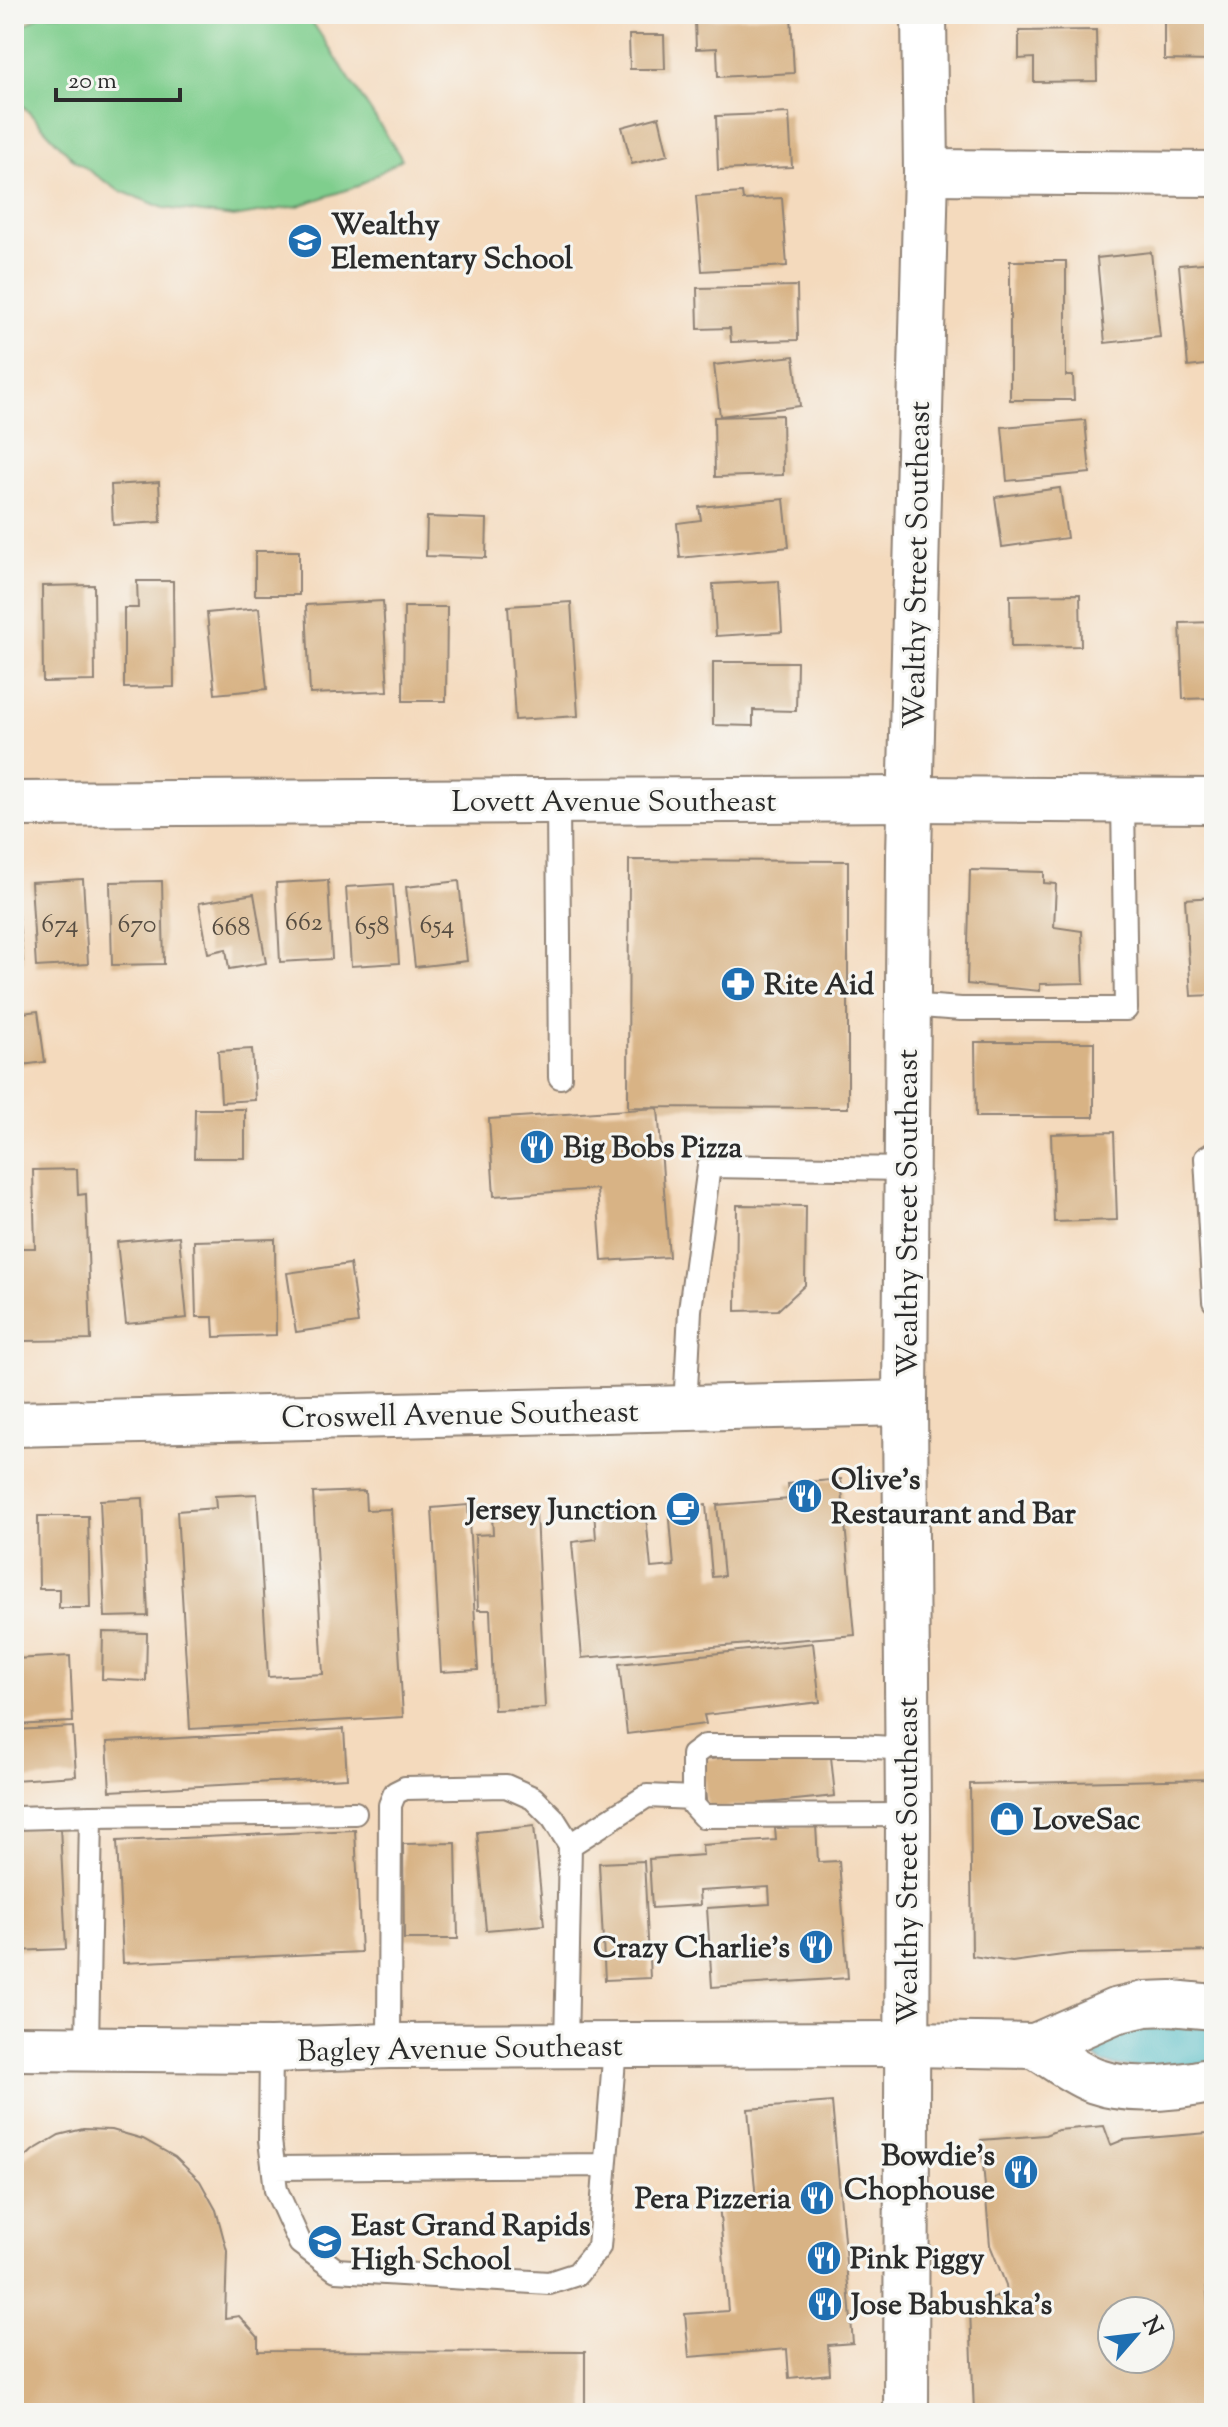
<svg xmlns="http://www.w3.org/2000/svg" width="1228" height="2427" viewBox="0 0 1228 2427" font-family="'Sorts Mill Goudy',serif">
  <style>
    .green { fill: #7fce8d; stroke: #557c5c; stroke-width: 2 }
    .water { fill: #4bb9c3; stroke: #3b7277; stroke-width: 2 }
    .building { fill: #d8b385; fill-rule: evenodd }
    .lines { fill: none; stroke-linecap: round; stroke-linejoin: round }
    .lane-casing { stroke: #908274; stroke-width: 26 }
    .street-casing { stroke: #908274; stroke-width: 48 }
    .secondary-casing { stroke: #908274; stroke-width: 48 }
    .lane { stroke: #fff; stroke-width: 22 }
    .street { stroke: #fff; stroke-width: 44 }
    .secondary { stroke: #fff; stroke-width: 44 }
    .labels { text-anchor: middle; stroke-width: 6; stroke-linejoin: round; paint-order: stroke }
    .number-label { font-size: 26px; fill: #564d42 }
    .poi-label { font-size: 30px; font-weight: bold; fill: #2b2b2b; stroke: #f6f6f2; text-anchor: start }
    .street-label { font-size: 30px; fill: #2b2b2b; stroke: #f6f6f2 }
  </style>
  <rect width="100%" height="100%" fill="#f6f6f2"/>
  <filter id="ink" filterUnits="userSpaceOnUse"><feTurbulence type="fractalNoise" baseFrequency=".0125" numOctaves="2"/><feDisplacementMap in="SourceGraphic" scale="16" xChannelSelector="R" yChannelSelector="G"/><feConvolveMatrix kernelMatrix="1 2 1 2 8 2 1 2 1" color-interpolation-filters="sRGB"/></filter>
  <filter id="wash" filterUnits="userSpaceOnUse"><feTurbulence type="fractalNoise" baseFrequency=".006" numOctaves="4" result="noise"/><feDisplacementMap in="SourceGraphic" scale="32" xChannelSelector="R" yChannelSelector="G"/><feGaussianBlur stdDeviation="1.8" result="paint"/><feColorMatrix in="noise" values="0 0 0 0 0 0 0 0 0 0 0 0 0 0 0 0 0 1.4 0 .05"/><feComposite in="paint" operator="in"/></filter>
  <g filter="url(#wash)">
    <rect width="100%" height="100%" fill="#f4dabd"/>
    <path class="green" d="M42,14H307L402,159L358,186L298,206L234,217L164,208L118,190L74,160L22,105L14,93V32Z"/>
    <path class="water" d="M1140,2022L1202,2025L1214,2029V2066L1158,2071L1102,2063L1091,2052L1090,2039Z"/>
    <g id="blocks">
      <path class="building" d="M1164,14H1212L1211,61L1164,60Z
        M791,15L794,73L718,77L717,48L696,49L695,20Z
        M1096,30L1097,81L1034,82V58L1019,59V31Z
        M629,35H664L665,69H630Z
        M789,113L792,167L718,170L716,116Z
        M659,117L668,155L632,164L622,127Z
        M742,193L743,200L782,198L787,266L702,271L696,196Z
        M1151,252L1160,337L1105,343L1097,258Z
        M1010,261H1066V376H1073L1074,400H1010Z
        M1214,262V364L1188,367L1179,265Z
        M797,286L798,340L731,342L730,328L698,329L697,288Z
        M794,356L800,406L720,416L714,365Z
        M782,415L783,475L715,477L714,417Z
        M1085,420L1090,473L1007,481L1002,427Z
        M159,482L161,522L113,525L111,485Z
        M1060,488L1067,538L1002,547L995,497Z
        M784,499L789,547L680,558L677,523L701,520L699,507Z
        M427,517L487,519L486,558L426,556Z
        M255,551H299V595H255Z
        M137,581H173L174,687L124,688V608H138Z
        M779,581L782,632L716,636L713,584Z
        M94,585L95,681L43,682L42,586Z
        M1080,594L1081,646L1011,647L1010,595Z
        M383,601L388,691L310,694L306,605Z
        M571,602L578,716L515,720L508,606Z
        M404,607H447L446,701H403Z
        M259,608L267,689L215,694L207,613Z
        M1214,622V698L1183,699L1180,623Z
        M713,662H797L796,711L753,710V726L713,725Z
        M629,860L848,861V1108L628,1107Z
        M970,870L1044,872V883L1056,884L1054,927L1082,931L1084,983L1040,984V991L967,984Z
        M83,879L88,964L36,967L31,882Z
        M328,880L332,959L280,962L276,883Z
        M162,881L164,964L112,965L110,882Z
        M459,881L467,961L415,967L406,887Z
        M393,884L399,963L351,966L346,887Z
        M254,894L266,963L229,969L226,949L208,953L199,903Z
        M14,896H16L23,962L14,963Z
        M1214,897V995L1191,996L1185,899Z
        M38,1011L45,1062L14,1066V1014Z
        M975,1042H1094V1117H976Z
        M252,1049L255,1100L221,1102L218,1051Z
        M658,1108L669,1257L602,1261L597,1189L494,1196L489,1119Z
        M195,1109H245V1158H194Z
        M1114,1132L1117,1220L1054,1222L1051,1134Z
        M77,1169L78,1195L86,1194L91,1340L22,1341L19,1248H35L33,1170Z
        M737,1205L806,1206L805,1285L778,1310L736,1311Z
        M179,1236L187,1318L126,1324L117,1242Z
        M275,1239L276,1335L214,1337L213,1317H196L194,1241Z
        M350,1264L358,1323L296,1332L287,1273Z
        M841,1479L855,1635L582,1658L572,1542L596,1539L594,1510L645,1506L651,1568L674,1566L669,1508L706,1505L712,1577L724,1576L717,1505L790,1499L788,1484Z
        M365,1491L366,1510L391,1509L403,1717L190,1729L177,1511L216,1508L215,1496L257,1494L268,1677L323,1674L313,1493Z
        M143,1498L148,1616L105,1617L100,1500Z
        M468,1505L478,1670L441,1672L432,1508Z
        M536,1513L545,1708L494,1710L490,1610H478L475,1535L493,1534L492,1515Z
        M38,1516H88L90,1608H59V1589H39Z
        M103,1632L147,1633L146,1681L102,1679Z
        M813,1643L820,1702L704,1715L706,1724L627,1734L619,1664Z
        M70,1656L73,1722L14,1725V1659Z
        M73,1727L76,1776L14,1780V1730Z
        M344,1729L347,1778L110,1791L107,1742Z
        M830,1747L835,1796L707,1809L702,1760Z
        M1214,1779V1951L1070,1954L1012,1962L972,1956L970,1784Z
        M816,1825L818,1862L839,1861L848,1978L712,1987L707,1908L770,1904L769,1887L699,1891L700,1905L652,1908L649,1859L703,1855L702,1845L776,1840L775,1828Z
        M60,1826L66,1949L14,1951V1829Z
        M534,1826L544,1925L486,1930L477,1832Z
        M355,1830L361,1952L123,1963L117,1841Z
        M456,1843L458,1939H404L403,1844Z
        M644,1861L650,1978L605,1980L599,1863Z
        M832,2102L853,2343L828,2345L830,2374L789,2378L787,2349L689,2357L685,2314L728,2311L719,2203L756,2200L748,2109Z
        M1104,2126L1111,2145L1123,2140L1208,2133L1214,2131V2266L1205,2269L1214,2377V2413H974L970,2309L999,2295L1007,2294L1006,2285L990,2245L981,2140L1045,2135L1058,2130ZM1112,2311H1160V2359H1112Z
        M83,2129L112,2130L143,2139L175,2157L200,2181L216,2210L227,2251L225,2318L239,2316L258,2337V2351L585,2352V2413H14V2168L32,2151L59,2135Z"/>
    </g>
  </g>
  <g filter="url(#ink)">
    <use href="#blocks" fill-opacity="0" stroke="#908274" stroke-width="2"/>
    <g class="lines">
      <g class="lane-casing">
        <path id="lane" d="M558,801L560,1077
          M908,1005L961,1009H1126L1123,801
          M1214,1153L1206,1158L1214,1301
          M685,1409L690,1310L709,1166L907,1169
          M907,1749L859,1746H705L693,1755V1805L703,1816L908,1815
          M14,1818L91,1816
          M570,1845L647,1796L693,1798
          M389,2046L390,1805L395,1793L405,1788L506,1786L533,1798L553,1818L570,1845L566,2046
          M87,2047L91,1816L355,1813
          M271,2050L270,2140L276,2190L300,2243L336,2270L549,2283L577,2274L599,2247L615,2047
          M274,2168L605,2165"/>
      </g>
      <g class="street-casing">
        <path id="street" d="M926,172L1214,174
          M14,804L910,799L1214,801
          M14,1424L905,1403
          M1035,2046C1054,2057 1075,2074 1095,2081C1132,2094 1177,2088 1214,2080
          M14,2048L271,2050L389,2046L907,2044L1035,2046L1115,2011L1145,2004L1171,2003L1214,2007"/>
      </g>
      <g class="secondary-casing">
        <path id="secondary" d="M906,2413L908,1815L905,1403L909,854L926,172L924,14"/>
      </g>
      <use href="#lane" class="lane"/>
      <use href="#street" class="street"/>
      <use href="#secondary" class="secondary"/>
    </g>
  </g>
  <defs>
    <g id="school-disc" transform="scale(1.8)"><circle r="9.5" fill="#1f6fb2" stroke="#f6f6f2"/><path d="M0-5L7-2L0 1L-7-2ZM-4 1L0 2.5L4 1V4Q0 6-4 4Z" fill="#fff"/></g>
    <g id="pharmacy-disc" transform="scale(1.8)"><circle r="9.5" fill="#1f6fb2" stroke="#f6f6f2"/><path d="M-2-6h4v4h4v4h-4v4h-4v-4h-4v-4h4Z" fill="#fff"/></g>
    <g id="restaurant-disc" transform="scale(1.8)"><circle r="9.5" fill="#1f6fb2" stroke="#f6f6f2"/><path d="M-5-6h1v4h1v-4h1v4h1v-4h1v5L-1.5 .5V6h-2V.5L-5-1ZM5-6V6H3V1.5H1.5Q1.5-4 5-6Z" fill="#fff"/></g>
    <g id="cafe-disc" transform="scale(1.8)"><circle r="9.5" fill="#1f6fb2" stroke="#f6f6f2"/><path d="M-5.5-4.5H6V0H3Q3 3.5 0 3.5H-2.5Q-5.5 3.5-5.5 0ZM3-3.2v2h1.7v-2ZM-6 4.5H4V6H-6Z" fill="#fff"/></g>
    <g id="shop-disc" transform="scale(1.8)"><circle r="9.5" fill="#1f6fb2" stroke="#f6f6f2"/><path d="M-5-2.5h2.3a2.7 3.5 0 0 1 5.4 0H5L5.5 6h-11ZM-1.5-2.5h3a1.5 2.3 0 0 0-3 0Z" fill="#fff"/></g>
  </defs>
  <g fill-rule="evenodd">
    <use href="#school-disc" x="305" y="241"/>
    <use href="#pharmacy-disc" x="738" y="984"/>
    <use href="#restaurant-disc" x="537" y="1147"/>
    <use href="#restaurant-disc" x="805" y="1496"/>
    <use href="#cafe-disc" x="683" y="1509"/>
    <use href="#shop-disc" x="1007" y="1819"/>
    <use href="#restaurant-disc" x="816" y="1947"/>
    <use href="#restaurant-disc" x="1021" y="2172"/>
    <use href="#restaurant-disc" x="817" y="2198"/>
    <use href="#school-disc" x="325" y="2242"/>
    <use href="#restaurant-disc" x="824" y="2258"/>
    <use href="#restaurant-disc" x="825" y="2304"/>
  </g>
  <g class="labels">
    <g class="number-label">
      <text x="304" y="930">662</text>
      <text x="60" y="932">674</text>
      <text x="137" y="932">670</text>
      <text x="437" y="933">654</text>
      <text x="372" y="934">658</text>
      <text x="231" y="935">668</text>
    </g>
    <g class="poi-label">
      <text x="331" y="234">Wealthy<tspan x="331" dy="34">Elementary School</tspan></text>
      <text x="764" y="994">Rite Aid</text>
      <text x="563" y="1157">Big Bobs Pizza</text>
      <text x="831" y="1489">Olive’s<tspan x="831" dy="34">Restaurant and Bar</tspan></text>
      <text x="657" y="1519" text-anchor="end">Jersey Junction</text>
      <text x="1033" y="1829">LoveSac</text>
      <text x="790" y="1957" text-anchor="end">Crazy Charlie's</text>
      <text x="995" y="2165" text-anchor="end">Bowdie's<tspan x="995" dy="34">Chophouse</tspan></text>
      <text x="791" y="2208" text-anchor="end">Pera Pizzeria</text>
      <text x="351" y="2235">East Grand Rapids<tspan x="351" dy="34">High School</tspan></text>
      <text x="850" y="2268">Pink Piggy</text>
      <text x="851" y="2314">Jose Babushka's</text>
    </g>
    <g class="street-label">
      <text transform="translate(916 565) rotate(-89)" y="10">Wealthy Street Southeast</text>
      <text x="614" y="811">Lovett Avenue Southeast</text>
      <text transform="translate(907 1213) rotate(-90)" y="10">Wealthy Street Southeast</text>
      <text transform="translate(460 1414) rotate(-1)" y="10">Croswell Avenue Southeast</text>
      <text transform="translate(907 1861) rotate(-90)" y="10">Wealthy Street Southeast</text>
      <text transform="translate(460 2048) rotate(-1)" y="10">Bagley Avenue Southeast</text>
    </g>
  </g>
  <rect width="1228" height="2427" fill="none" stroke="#f6f6f2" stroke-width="48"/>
  <g transform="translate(1136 2335) rotate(62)"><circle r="38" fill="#f6f6f2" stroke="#a5a5a2" stroke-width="2"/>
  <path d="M0-6L14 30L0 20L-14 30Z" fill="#1f6fb2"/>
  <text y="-12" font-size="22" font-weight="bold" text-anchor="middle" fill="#2b2b2b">N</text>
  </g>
  <path d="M56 88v12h124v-12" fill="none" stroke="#2b2b2b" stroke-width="4"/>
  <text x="68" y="88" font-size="24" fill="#2b2b2b" stroke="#f6f6f2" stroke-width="6" paint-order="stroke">20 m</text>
</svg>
